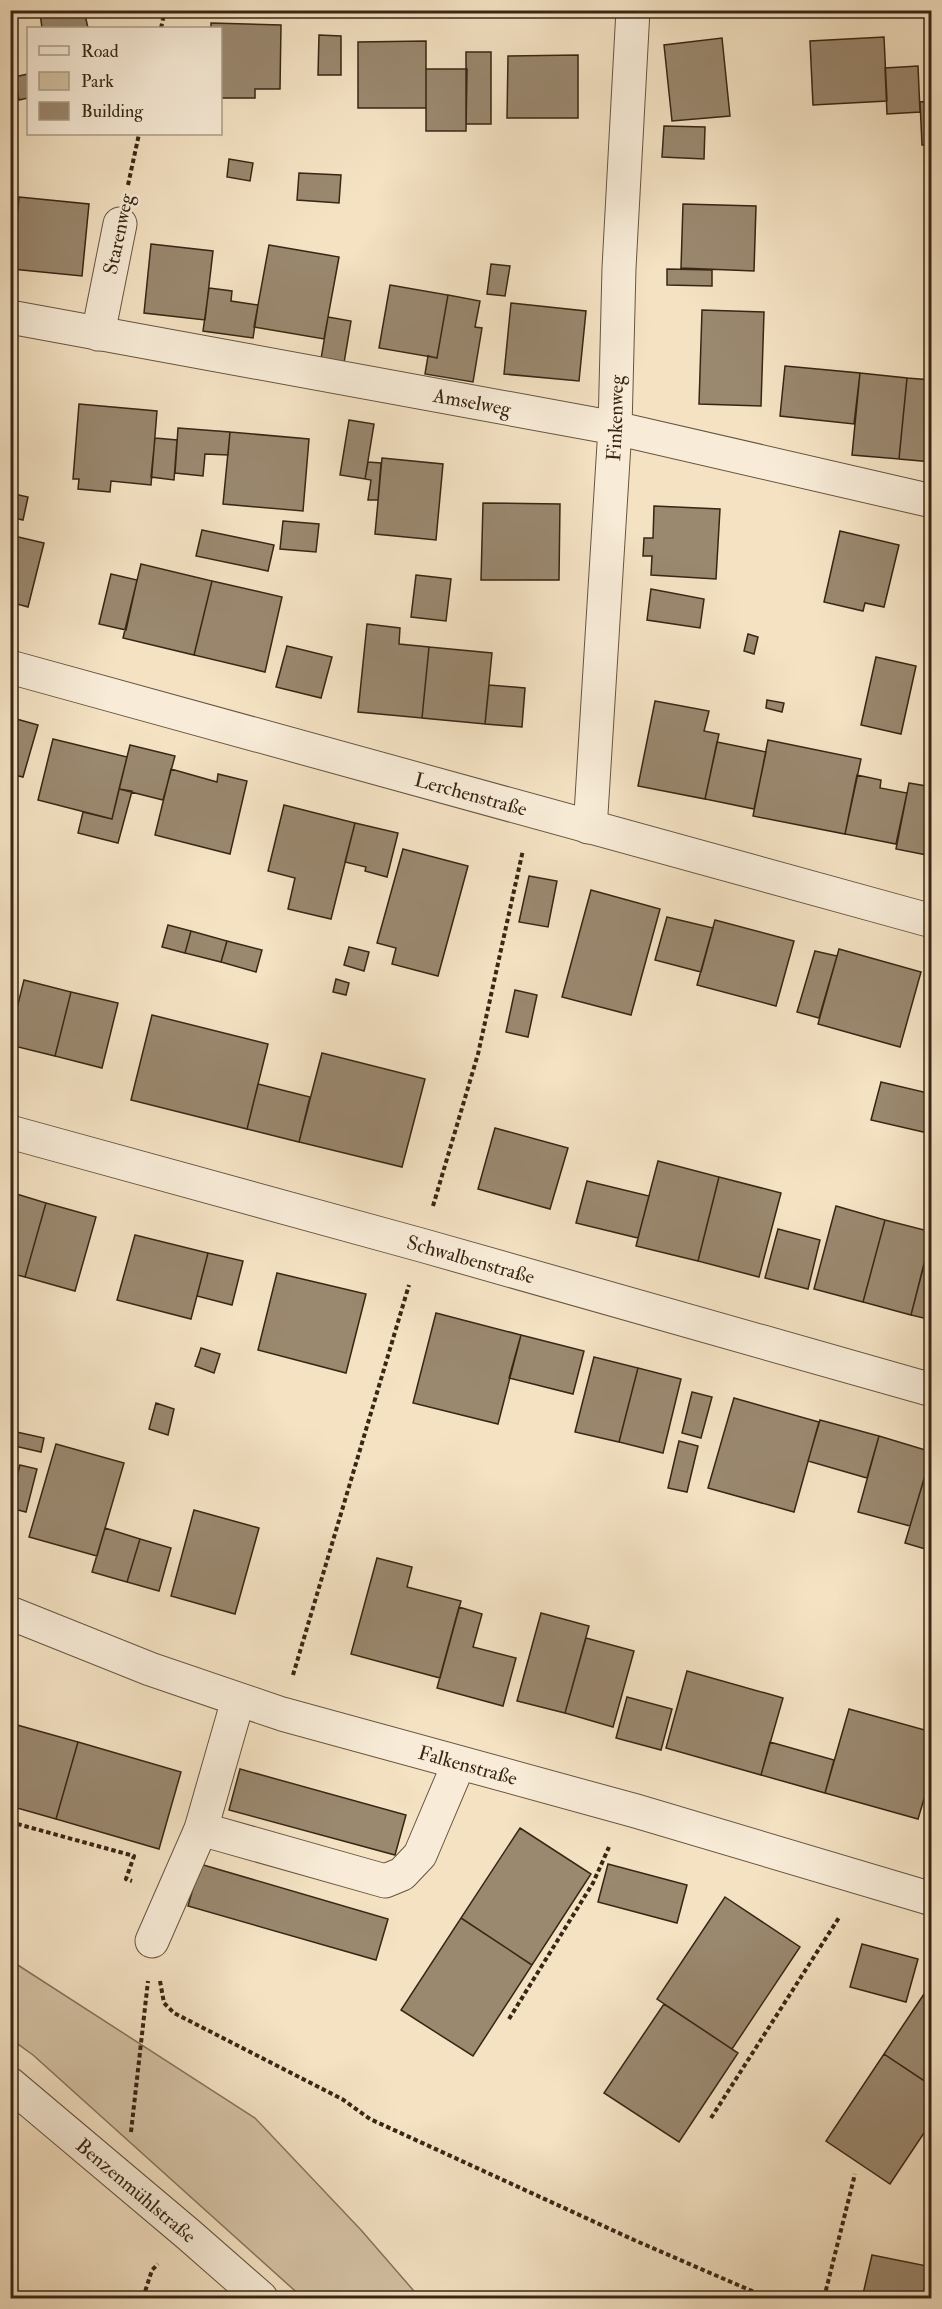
<svg xmlns="http://www.w3.org/2000/svg" width="942" height="2309" viewBox="0 0 942 2309" font-family="'IM FELL Double Pica',serif">
  <style>
    .green { fill: #d4c2a5; stroke: #86745c; stroke-width: 1.5 }
    .building { fill: #9a886f; stroke: #382614; stroke-width: 1.5 }
    .lines { fill: none; stroke-linecap: round; stroke-linejoin: round }
    .minor-casing { stroke: #675540; stroke-width: 35 }
    .path { stroke: #382614; stroke-width: 4; stroke-dasharray: 4.5 3; stroke-linecap: butt }
    .minor { stroke: #f8ecd8; stroke-width: 33 }
    .labels { text-anchor: middle; stroke-width: 5; stroke-linejoin: round; paint-order: stroke }
    .street-label { font-size: 20px; fill: #382614; stroke: #f8ecd8 }
  </style>
  <rect width="100%" height="100%" fill="#f4e2c3"/>
  <filter id="stains"><feTurbulence type="fractalNoise" baseFrequency=".00333" numOctaves="4"/><feColorMatrix values="0 0 0 0 .2 0 0 0 0 .09 0 0 0 0 .02 0 0 0 .5 -.17"/></filter>
  <radialGradient id="worn" r=".72"><stop offset=".6" stop-color="#630" stop-opacity="0"/><stop offset="1" stop-color="#630" stop-opacity=".3"/></radialGradient>
  <path class="green" d="M10,1960L255,2118L361,2230L420,2298H303L33,2055L11,2039Z"/>
  <path class="building" d="M56,10H84L88,28H42L40,13Z
    M211,23L281,25L280,89H255V98H220V28H211Z
    M319,35L341,36V75H318Z
    M884,37L887,101L813,105L810,41Z
    M722,38L730,116L672,121L664,45Z
    M426,41V108H358V42Z
    M466,52H491V124H466Z
    M578,55V118H507L508,56Z
    M918,66L920,112L887,114L885,68Z
    M426,69H467L466,131H426Z
    M28,74V98L19,100L14,77Z
    M932,101V145H922L920,102Z
    M664,126L705,127L704,159L662,157Z
    M229,159L253,163L250,181L227,177Z
    M299,173L341,175L339,203L297,200Z
    M19,197L89,204L82,276L12,269Z
    M683,204L756,206L754,271L681,268Z
    M151,244L213,251L205,320L144,313Z
    M269,245L339,257L324,339L254,327Z
    M491,264L510,266L505,296L487,294Z
    M667,269L712,270V286L667,285Z
    M390,285L448,295L437,358L379,348Z
    M209,288L232,291L231,301L258,305L253,338L203,331Z
    M448,295L480,301L475,327L482,328L473,382L425,374L428,356L437,358Z
    M511,303L586,311L579,381L504,374Z
    M702,310L764,312L761,406L699,404Z
    M328,317L351,321L344,363L321,359Z
    M785,366L860,373L854,424L780,416Z
    M860,373L907,378L899,459L852,455Z
    M907,378L932,380V462L899,459Z
    M10,379H17L13,446H10Z
    M79,404L157,411L151,485L111,481L110,492L78,489L79,479H73Z
    M349,420L374,424L365,479L340,475Z
    M178,428L230,432L228,455L205,454L203,476L175,473Z
    M230,432L309,439L303,511L223,504Z
    M155,438L177,440L174,480L151,477Z
    M382,458L443,464L436,540L375,534Z
    M368,462L381,463L378,500H368L371,480L365,479Z
    M10,493L28,497L23,520L10,517Z
    M483,503L560,504L559,580H481Z
    M654,506L720,509L716,579L651,575L652,556H643L644,538H653Z
    M283,521L319,524L316,552L280,549Z
    M202,530L274,545L268,571L196,556Z
    M840,531L899,545L884,607L865,603L863,611L824,602Z
    M10,535L44,543L28,607L10,602Z
    M141,564L212,581L194,655L123,638Z
    M111,574L137,580L126,630L99,624Z
    M416,575L451,579L446,621L411,617Z
    M212,581L282,597L265,672L194,655Z
    M651,589L704,599L700,628L647,620Z
    M367,624L400,628L399,644L429,647L422,718L358,712Z
    M748,634L758,637L754,654L744,651Z
    M287,646L332,657L321,698L276,687Z
    M429,647L492,653L485,724L422,718Z
    M876,657L916,666L901,734L861,725Z
    M489,685L525,688L522,727L485,724Z
    M767,700L784,703L782,712L766,708Z
    M655,701L709,711L704,731L719,734L705,799L638,786Z
    M13,718L38,725L23,777L10,774V729Z
    M53,739L127,757L112,819L38,800Z
    M768,740L861,759L845,834L753,816Z
    M717,742L766,752L754,809L705,799Z
    M130,745L175,756L163,800L119,789Z
    M171,769L217,782L218,774L247,781L230,854L155,835Z
    M857,775L881,780L880,788L907,793L896,844L845,834Z
    M909,783L932,787V856L896,849Z
    M119,789L132,791L118,843L78,833L83,812L112,819Z
    M284,805L355,823L331,919L288,909L295,878L268,871Z
    M355,823L398,833L387,877L365,871L366,867L345,862Z
    M403,849L468,866L438,976L392,964L396,948L377,943Z
    M529,876L557,881L548,927L519,922Z
    M591,890L660,909L631,1015L562,997Z
    M667,917L713,928L701,972L655,960Z
    M715,920L794,941L776,1006L697,985Z
    M168,925L191,931L185,953L162,947Z
    M191,931L227,941L221,962L185,953Z
    M227,941L262,950L256,972L221,962Z
    M349,947L369,952L364,971L344,965Z
    M839,949L921,972L900,1047L818,1024Z
    M815,951L837,956L819,1018L797,1012Z
    M10,977L17,979L12,1005H10Z
    M336,979L349,983L346,995L333,992Z
    M24,980L71,992L55,1056L10,1045V1036Z
    M515,990L537,995L528,1037L506,1032Z
    M71,992L118,1003L102,1068L55,1056Z
    M152,1015L268,1044L247,1129L131,1100Z
    M322,1053L425,1079L402,1167L299,1142Z
    M881,1082L932,1094V1134L871,1120Z
    M258,1084L310,1097L299,1142L247,1129Z
    M495,1128L568,1148L550,1209L478,1189Z
    M658,1161L719,1177L698,1261L636,1246Z
    M719,1177L781,1193L759,1277L698,1261Z
    M587,1181L649,1196L638,1238L576,1223Z
    M10,1192L46,1203L25,1277L10,1273Z
    M46,1203L96,1217L75,1291L25,1277Z
    M836,1206L885,1220L863,1302L814,1289Z
    M885,1220L932,1232L911,1315L863,1302Z
    M778,1229L820,1240L808,1289L765,1278Z
    M135,1235L208,1253L191,1319L117,1300Z
    M208,1253L243,1261L232,1305L197,1296Z
    M925,1261L932,1262V1320L911,1315Z
    M277,1273L366,1294L346,1373L258,1350Z
    M436,1313L521,1335L498,1424L413,1403Z
    M521,1335L584,1351L573,1394L509,1378Z
    M201,1348L220,1354L214,1373L195,1366Z
    M594,1357L638,1368L619,1442L575,1432Z
    M638,1368L681,1379L663,1453L619,1442Z
    M692,1392L712,1397L701,1438L682,1433Z
    M734,1398L819,1422L794,1512L708,1488Z
    M156,1403L174,1409L168,1435L149,1429Z
    M820,1420L879,1436L867,1478L808,1461Z
    M12,1431L44,1438L41,1452L10,1445Z
    M879,1436L932,1452L910,1526L858,1512Z
    M679,1441L698,1446L687,1492L668,1488Z
    M56,1444L124,1463L97,1556L29,1537Z
    M932,1452V1551L905,1543Z
    M20,1465L37,1469L26,1512L10,1508V1500Z
    M194,1510L259,1528L235,1614L171,1596Z
    M105,1528L140,1539L127,1582L92,1572Z
    M140,1539L171,1548L159,1591L127,1582Z
    M377,1558L412,1567L407,1587L461,1601L440,1678L351,1654Z
    M459,1607L482,1614L473,1647L516,1658L503,1706L437,1688Z
    M541,1613L589,1626L565,1713L517,1701Z
    M586,1638L634,1651L613,1727L565,1713Z
    M687,1671L783,1698L761,1775L666,1748Z
    M627,1697L672,1709L661,1750L616,1738Z
    M849,1709L932,1732V1772L918,1819L825,1793Z
    M10,1723L78,1742L56,1819L10,1806Z
    M78,1742L181,1772L159,1849L56,1819Z
    M770,1742L834,1760L825,1793L761,1775Z
    M240,1769L406,1815L395,1855L229,1810Z
    M520,1828L591,1874L532,1965L461,1918Z
    M200,1864L388,1919L376,1960L188,1906Z
    M608,1864L687,1885L677,1923L598,1902Z
    M725,1897L800,1947L732,2049L657,1999Z
    M461,1918L532,1965L473,2056L401,2010Z
    M862,1944L918,1959L906,2002L850,1987Z
    M932,1982V2086L884,2054Z
    M664,2004L738,2053L679,2142L604,2093Z
    M884,2054L932,2086V2121L890,2184L826,2141Z
    M872,2255L932,2267V2298H883L863,2294Z"/>
  <g class="lines">
    <g class="minor-casing">
      <g id="minor">
        <path id="s1" d="M10,317L615,428L932,501"/>
        <path d="M98,334L120,224"/>
        <path id="s2" d="M10,667L932,921"/>
        <path id="s3" d="M588,827L591,814L615,428L619,268L633,10"/>
        <path id="s4" d="M10,1132L421,1245L932,1390"/>
        <path id="s5" d="M10,1613L150,1669L282,1714L636,1811L932,1899"/>
        <path d="M201,1829L385,1881L402,1874L420,1855L459,1763"/>
        <path d="M152,1941L201,1829L238,1700"/>
        <path id="s6" d="M10,2084L188,2234L261,2298"/>
      </g>
    </g>
    <path class="path" d="M161,28L165,10
      M128,185L139,134
      M433,1206L478,1054L523,850
      M293,1675L409,1285
      M10,1822L134,1856L126,1879L132,1881
      M160,1981L164,2003L174,2013L342,2099L370,2119L634,2240L768,2298
      M509,2019L593,1883L609,1847
      M711,2118L840,1916
      M131,2132L148,1981
      M143,2298L152,2270L158,2264
      M824,2298L855,2174"/>
    <use href="#minor" class="minor"/>
  </g>
  <g class="labels">
    <g class="street-label">
      <text transform="translate(118 234) rotate(-78)" y="7">Starenweg</text>
      <text dy="7" stroke="none"><textPath href="#s1" startOffset="470">Amselweg</textPath></text>
      <text dy="7" stroke="none"><textPath href="#s3" startOffset="410">Finkenweg</textPath></text>
      <text dy="7" stroke="none"><textPath href="#s2" startOffset="478">Lerchenstraße</textPath></text>
      <text dy="7" stroke="none"><textPath href="#s4" startOffset="478">Schwalbenstraße</textPath></text>
      <text dy="7" stroke="none"><textPath href="#s5" startOffset="483">Falkenstraße</textPath></text>
      <text dy="7" stroke="none"><textPath href="#s6" startOffset="165">Benzenmühlstraße</textPath></text>
    </g>
  </g>
  <rect width="942" height="2309" fill="none" stroke="#f4e2c3" stroke-width="36"/>
  <rect x="12" y="12" width="918" height="2285" fill="none" stroke="#382614" stroke-width="3"/>
  <rect x="18" y="18" width="906" height="2273" fill="none" stroke="#382614" stroke-width="1.5"/>
  <rect x="27" y="27" width="195" height="108" fill="#f8ecd8" stroke="#ab9d8a" stroke-width="1.5"/>
  <rect x="39" y="46" width="30" height="9" fill="#f8ecd8" stroke="#ab9d8a" stroke-width="1.5"/>
  <text x="81" y="57" font-size="18" fill="#382614">Road</text>
  <rect x="39" y="72" width="30" height="18" fill="#d4c2a5" stroke="#ab9d8a" stroke-width="1.5"/>
  <text x="81" y="87" font-size="18" fill="#382614">Park</text>
  <rect x="39" y="102" width="30" height="18" fill="#9a886f" stroke="#ab9d8a" stroke-width="1.5"/>
  <text x="81" y="117" font-size="18" fill="#382614">Building</text>
  <rect width="100%" height="100%" filter="url(#stains)"/>
  <rect width="100%" height="100%" fill="url(#worn)"/>
</svg>
